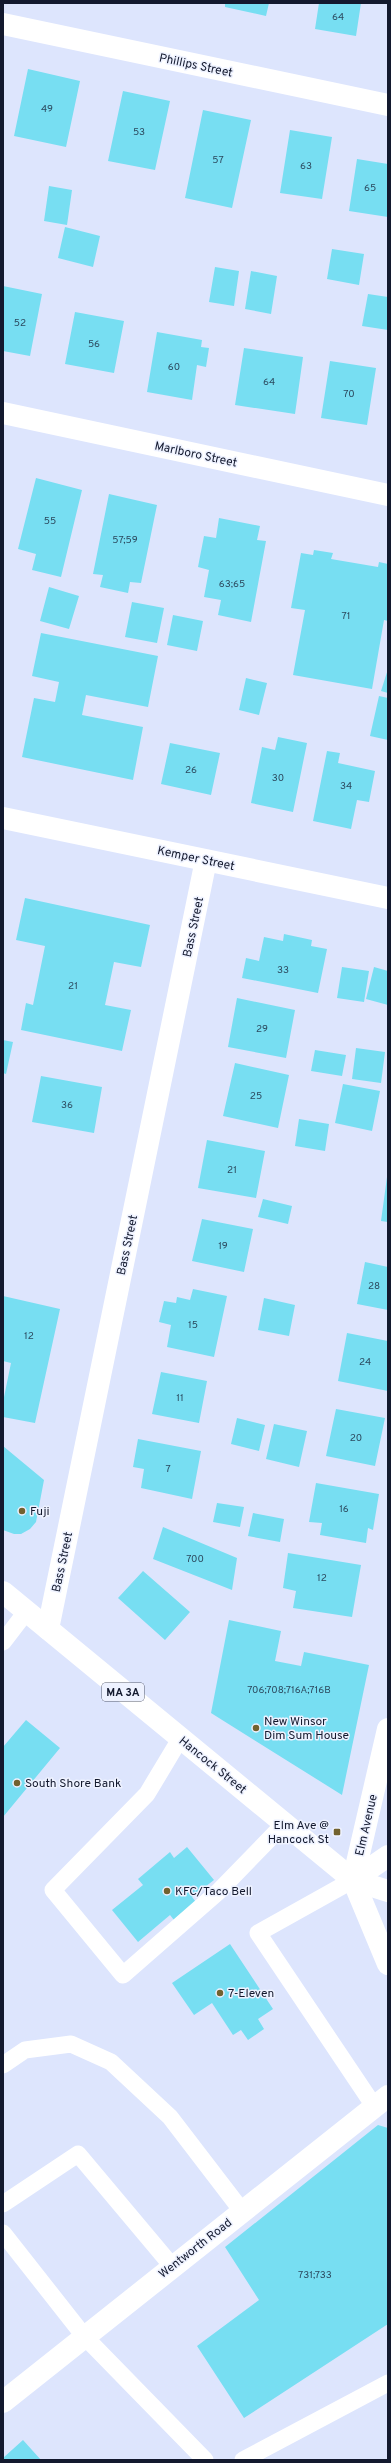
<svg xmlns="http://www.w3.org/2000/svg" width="391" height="2463" viewBox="0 0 391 2463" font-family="Overpass,sans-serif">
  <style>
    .building { fill: #77def2 }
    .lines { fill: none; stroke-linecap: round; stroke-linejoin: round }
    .lane { stroke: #fff; stroke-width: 17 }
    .street { stroke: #fff; stroke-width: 22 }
    .secondary { stroke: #fff; stroke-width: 22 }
    .primary { stroke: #fff; stroke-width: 22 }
    .poi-dot { fill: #72622f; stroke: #eef2ff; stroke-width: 1.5 }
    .labels { text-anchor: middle; stroke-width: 3; stroke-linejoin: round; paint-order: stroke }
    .number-label { font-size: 10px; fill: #2c4a5f }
    .shield { fill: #eef2ff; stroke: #555a6d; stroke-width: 1 }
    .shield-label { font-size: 11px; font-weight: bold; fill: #13192e }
    .street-label { font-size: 12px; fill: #13192e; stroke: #eef2ff }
    .poi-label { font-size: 12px; fill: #13192e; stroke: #eef2ff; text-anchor: start }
  </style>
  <rect width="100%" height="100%" fill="#dde5fd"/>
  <path class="building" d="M225,3H269L266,16L225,7Z
    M319,3H361L356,36L315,29Z
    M28,69L80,81L66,147L14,136Z
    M123,91L170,101L155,170L108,161Z
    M203,110L251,120L232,208L185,198Z
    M290,130L332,137L322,199L280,193Z
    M357,159L388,164V217L349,211Z
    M49,186L72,190L67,225L44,221Z
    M65,227L100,236L93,267L58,258Z
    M332,249L364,254L359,285L327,279Z
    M215,267L239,271L234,306L209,302Z
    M251,271L277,276L271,314L245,309Z
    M3,286L42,294L30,356L3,351Z
    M368,294L388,297V330L362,326Z
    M75,312L124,321L114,373L65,364Z
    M157,332L202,340L201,347L209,348L206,367L197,365L192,400L147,392Z
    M244,348L303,357L295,414L235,405Z
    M330,361L376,368L367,425L321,418Z
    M36,478L82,490L61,577L32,570L36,554L18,549Z
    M109,494L157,505L141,583L130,582L128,593L100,587L103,575L93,574Z
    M219,518L260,526L257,540L266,541L251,622L218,615L221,600L204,597L209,570L198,567L204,536L216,538Z
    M314,550L333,553L331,559L378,567L379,562L388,564V621L384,620L372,689L293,675L305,610L291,608L301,553L313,555Z
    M49,587L79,596L69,629L40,621Z
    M132,602L164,608L157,643L125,637Z
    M173,615L203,621L197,651L167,645Z
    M41,633L158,656L148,707L86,695L82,715L143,727L133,780L22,757L34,698L55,702L59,682L32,676Z
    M388,669V693L381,691Z
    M246,678L267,683L259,715L239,710Z
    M379,696L388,698V740L370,736Z
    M278,737L307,743L293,812L251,803L262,747L275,750Z
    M170,743L220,753L211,795L161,784Z
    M327,751L340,753L338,763L375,771L369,802L357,800L351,829L313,821Z
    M25,898L150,925L141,967L114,962L105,1005L131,1010L122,1051L21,1030L26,1003L33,1005L45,946L16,940Z
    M284,934L312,940L311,946L327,949L318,993L242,978L246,958L259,961L264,937L283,941Z
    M342,967L369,971L364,1002L337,998Z
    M374,967L388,971V1005L366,999Z
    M237,998L295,1010L286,1058L228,1047Z
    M3,1040L13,1042L6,1074L3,1073Z
    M356,1048L385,1052L381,1083L352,1079Z
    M315,1050L346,1055L342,1076L311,1071Z
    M235,1063L289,1075L278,1128L223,1116Z
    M41,1076L102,1087L94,1133L32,1122Z
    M343,1084L380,1091L372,1131L335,1123Z
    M299,1119L329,1124L325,1151L295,1146Z
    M207,1140L265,1151L256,1198L198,1188Z
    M387,1177H388V1222L381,1221Z
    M263,1199L292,1206L288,1224L258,1217Z
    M202,1219L253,1229L244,1272L192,1261Z
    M365,1262L388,1267V1310L357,1304Z
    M193,1289L227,1296L214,1357L167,1347L171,1325L159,1322L164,1301L176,1303L177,1297L190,1300Z
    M3,1296L60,1309L35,1423L3,1417V1402L11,1363L3,1361Z
    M264,1298L295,1305L289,1336L258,1330Z
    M347,1333L388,1341V1391L338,1381Z
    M161,1372L207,1381L199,1423L152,1414Z
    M336,1409L385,1418L375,1466L326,1456Z
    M237,1418L265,1425L259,1451L231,1444Z
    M274,1424L307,1431L299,1467L266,1459Z
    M138,1439L201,1451L192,1499L141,1488L144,1469L133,1467Z
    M3,1446L44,1480L36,1522L30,1529L21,1534H14L3,1530Z
    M316,1483L379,1494L373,1530L368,1528L366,1543L320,1535L322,1523L309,1522Z
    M217,1503L244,1507L240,1527L213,1522Z
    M253,1513L284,1519L280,1542L248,1536Z
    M163,1527L237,1558L232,1590L153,1559Z
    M288,1553L361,1565L352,1617L293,1608L296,1591L283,1588Z
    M143,1571L190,1612L165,1640L118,1598Z
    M229,1620L281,1631L275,1661L301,1666L304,1652L369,1665L342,1795L211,1713Z
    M26,1720L60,1748L3,1817V1747Z
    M187,1847L214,1880L192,1897L196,1902L174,1920L170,1915L138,1942L112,1910L143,1885L138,1879L170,1852L174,1858Z
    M230,1944L273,2009L258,2019L264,2029L248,2040L241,2030L233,2035L212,2003L194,2015L172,1983Z
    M378,2125L388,2128V2324L244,2418L197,2346L259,2300L225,2247Z
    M23,2440L41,2460H3V2458Z"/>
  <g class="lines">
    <path class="lane" d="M3,1642L26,1612
      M180,1739L147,1794L53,1890L123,1975L218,1892L284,1824
      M353,1880L258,1933L374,2106
      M3,2065L25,2050L71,2044L111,2062L170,2117L242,2211
      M3,2204L78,2154L172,2266
      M3,2233L84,2336L205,2460
      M243,2460L388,2383"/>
    <path class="street" d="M3,24L388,105
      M3,413L388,495
      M3,818L388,898
      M48,1629L206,860
      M353,1880L388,1856
      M353,1880L388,1891
      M3,2402L388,2096"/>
    <path class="secondary" d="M353,1880L388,1729"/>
    <path class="primary" d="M3,1592L353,1880L388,1964"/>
  </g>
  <g class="poi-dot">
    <circle cx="22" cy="1511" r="4"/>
    <circle cx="256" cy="1728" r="4"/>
    <circle cx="17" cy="1783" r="4"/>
    <rect x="333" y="1828" width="8" height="8" rx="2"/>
    <circle cx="167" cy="1891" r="4"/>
    <circle cx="220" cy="1993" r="4"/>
  </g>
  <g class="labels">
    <g class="number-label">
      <text x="338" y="20">64</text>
      <text x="47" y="112">49</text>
      <text x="139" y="135">53</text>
      <text x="218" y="163">57</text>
      <text x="306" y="169">63</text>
      <text x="370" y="191">65</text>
      <text x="20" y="326">52</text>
      <text x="94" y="347">56</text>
      <text x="174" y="370">60</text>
      <text x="269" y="385">64</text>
      <text x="349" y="397">70</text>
      <text x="50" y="524">55</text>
      <text x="125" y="543">57;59</text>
      <text x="232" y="587">63;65</text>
      <text x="346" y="619">71</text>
      <text x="191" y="773">26</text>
      <text x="278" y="781">30</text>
      <text x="346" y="789">34</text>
      <text x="283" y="973">33</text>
      <text x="73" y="989">21</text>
      <text x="262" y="1032">29</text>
      <text x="256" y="1099">25</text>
      <text x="67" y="1108">36</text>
      <text x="232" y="1173">21</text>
      <text x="223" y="1249">19</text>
      <text x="374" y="1289">28</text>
      <text x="193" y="1328">15</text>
      <text x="29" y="1339">12</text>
      <text x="365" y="1365">24</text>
      <text x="180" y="1401">11</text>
      <text x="356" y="1441">20</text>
      <text x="168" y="1472">7</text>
      <text x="344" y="1512">16</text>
      <text x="195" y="1562">700</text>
      <text x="322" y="1581">12</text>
      <text x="289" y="1693">706;708;716A;716B</text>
      <text x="315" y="2278">731;733</text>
    </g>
    <rect class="shield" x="102" y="1683" width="42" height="18" rx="3"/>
    <g class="shield-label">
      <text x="123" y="1696">MA 3A</text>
    </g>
    <g class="street-label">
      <text transform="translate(196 65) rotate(12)" y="4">Phillips Street</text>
      <text transform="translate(196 454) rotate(12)" y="4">Marlboro Street</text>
      <text transform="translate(196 858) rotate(12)" y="4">Kemper Street</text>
      <text transform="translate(193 927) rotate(-78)" y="4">Bass Street</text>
      <text transform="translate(127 1245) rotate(-78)" y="4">Bass Street</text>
      <text transform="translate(62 1562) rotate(-78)" y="4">Bass Street</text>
      <text transform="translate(213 1765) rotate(39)" y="4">Hancock Street</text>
      <text transform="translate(366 1825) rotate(-77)" y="4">Elm Avenue</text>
      <text transform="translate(195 2248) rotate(-38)" y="4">Wentworth Road</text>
    </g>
    <g class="poi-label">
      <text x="30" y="1515">Fuji</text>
      <text x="264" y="1725">New Winsor<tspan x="264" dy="14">Dim Sum House</tspan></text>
      <text x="25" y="1787">South Shore Bank</text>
      <text x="329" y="1829" text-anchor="end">Elm Ave @<tspan x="329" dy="14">Hancock St</tspan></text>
      <text x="175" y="1895">KFC/Taco Bell</text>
      <text x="228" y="1997">7-Eleven</text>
    </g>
  </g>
  <rect width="391" height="2463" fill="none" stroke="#13192e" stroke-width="8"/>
</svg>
